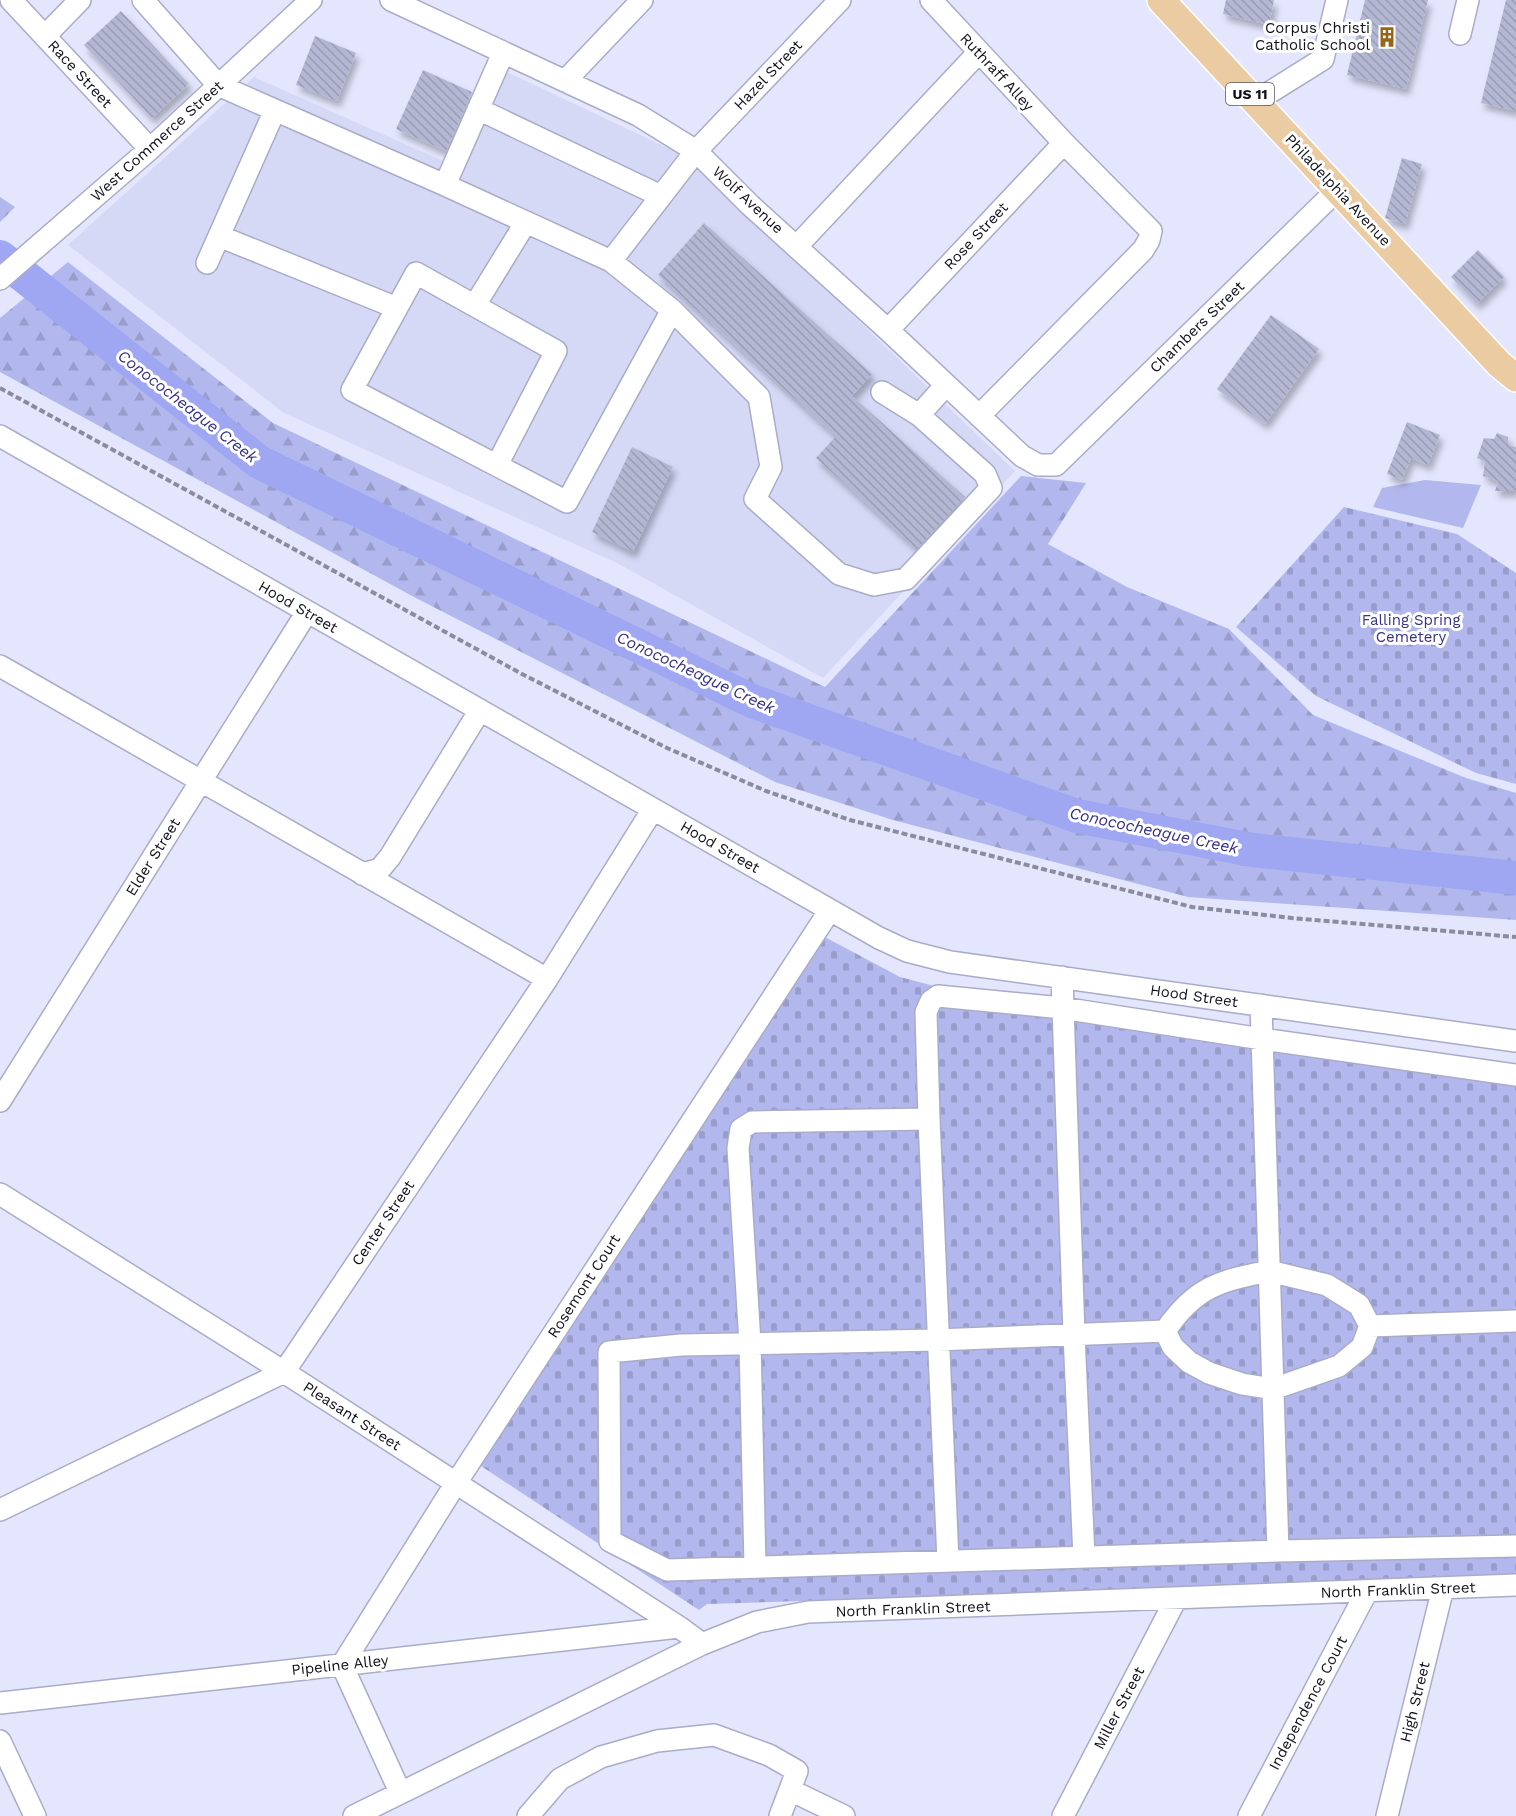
<svg xmlns="http://www.w3.org/2000/svg" width="1516" height="1816" viewBox="0 0 1516 1816" font-family="'Work Sans',sans-serif">
  <style>
    .built { fill: #d5d9f6 }
    .forest { fill: url(#forest-firs) }
    .cemetery { fill: url(#cemetery-stones) }
    .green { fill: #b2b8ed }
    .lines { fill: none; stroke-linecap: round; stroke-linejoin: round }
    .river { stroke: #9fa6f2; stroke-width: 34 }
    .building { fill: url(#building-back-hatch); filter: url(#shadow) }
    .minor-casing { stroke: #a9acc8; stroke-width: 24 }
    .major-casing { stroke: #fff; stroke-width: 30 }
    .path { stroke: #8a8c9d; stroke-width: 4; stroke-dasharray: 6 3; stroke-linecap: butt }
    .minor { stroke: #fff; stroke-width: 21 }
    .major { stroke: #ebcba1; stroke-width: 27 }
    .labels { text-anchor: middle; stroke-width: 6; stroke-linejoin: round; paint-order: stroke }
    .shield { fill: #fff; stroke: #57585f; stroke-width: 1.5 }
    .shield-label { font-size: 14px; font-weight: bold; fill: #0f101a }
    .poi-label { font-size: 15px; fill: #0f101a; stroke: #fff; text-anchor: end }
    .street-label { font-size: 15px; fill: #0f101a; stroke: #fff }
    .park-label { font-size: 15px; fill: #373389; stroke: #fff }
    .water-label { font-size: 16px; font-style: italic; fill: #342f85; stroke: #fff }
  </style>
  <defs>
    <pattern id="forest-firs" width="22" height="20" patternUnits="userSpaceOnUse" patternTransform="scale(1.5)"><rect width="22" height="20" fill="#b2b8ed"/><path d="M5 1l3.5 6h-7zM16 11l3.5 6h-7z" fill="#989dcb"/></pattern>
    <pattern id="cemetery-stones" width="16" height="16" patternUnits="userSpaceOnUse" patternTransform="scale(1.5)"><rect width="16" height="16" fill="#b2b8ed"/><path d="M2 7V4a2 2 0 0 1 4 0v3zM10 15v-3a2 2 0 0 1 4 0v3z" fill="#989dcb"/></pattern>
    <pattern id="building-back-hatch" width="6" height="6" patternUnits="userSpaceOnUse" patternTransform="scale(1.5)"><rect width="6" height="6" fill="#b3b7d2"/><path d="M-1 5l2 2M0 0l6 6M5-1l2 2" fill="none" stroke="#999cb4"/></pattern>
    <filter id="shadow"><feDropShadow dx="3.5" dy="6" stdDeviation="3" flood-color="#0004"/></filter>
  </defs>
  <rect width="100%" height="100%" fill="#e3e6fd"/>
  <path class="built" d="M488,63L689,158L1015,471L823,678L617,563L284,413L68,245L254,77L443,161Z"/>
  <path class="forest" d="M0,197L15,207L0,222Z
    M68,262L273,423L825,687L1021,476L1086,483L1048,544L1127,587L1229,629L1313,715L1466,778L1516,793V920L1188,897L893,820L775,782L414,597L0,372V318Z"/>
  <path class="cemetery" d="M1344,507L1457,534L1516,573V784L1476,773L1316,696L1236,627Z
    M821,935L900,977L938,987L1516,1068V1578L707,1604L699,1610L481,1466Z"/>
  <path class="green" d="M1425,480L1481,485L1463,528L1373,507L1382,488Z"/>
  <g class="lines">
    <path class="river" d="M0,257L259,462L752,701L1077,816L1252,850L1516,878"/>
  </g>
  <path class="building" d="M1226,0H1274L1269,25L1223,14Z
    M1365,0H1428L1406,89L1347,75Z
    M1506,0H1516V111L1481,103Z
    M121,11L189,84L152,118L84,45Z
    M315,36L356,53L337,101L296,85Z
    M423,70L472,92L446,151L396,129Z
    M1402,158L1422,164L1405,224L1385,218Z
    M704,223L872,374L852,396L965,497L917,549L816,458L836,436L658,275Z
    M1478,250L1504,277L1477,304L1451,277Z
    M1271,315L1319,349L1265,424L1217,389Z
    M1407,422L1440,435L1428,465L1411,458L1402,480L1387,474Z
    M1497,433L1508,437V445L1516,447V491H1495L1498,481L1483,476L1485,462L1477,458L1484,438L1494,439Z
    M632,447L673,467L633,552L592,532Z"/>
  <g class="lines">
    <g class="minor-casing">
      <path id="minor" d="M11,0L150,149
        M143,0L218,85L445,185L503,53
        M391,0L638,115L696,151L750,205L888,330L1022,456L1038,465H1056L1338,189
        M931,0L1064,143L1151,231L1149,240L1143,250L979,416
        M1460,34L1468,0
        M45,36L80,0
        M565,81L642,0
        M1256,101L1323,59L1337,0
        M478,109L661,196
        M445,185L611,261L696,151L840,0
        M219,236L397,308
        M797,246L979,52
        M207,263L275,110
        M0,279L150,149L311,0
        M475,305L526,222
        M672,310L759,397L771,467L755,499L839,574L874,585L906,579L991,488L985,474L919,415
        M888,330L1064,143
        M882,392L919,415L946,385
        M0,436L879,938L907,951L950,962L1516,1041
        M497,465L556,351L416,273L352,390L567,502L672,310L611,261
        M0,666L547,979
        M362,874L380,869L390,857L480,710
        M1062,977L1074,1335L1084,1557
        M1261,1005L1278,1551
        M0,1101L307,612
        M0,1194L284,1372L679,1627L702,1644
        M1269,1271L1327,1285L1359,1305L1370,1326L1362,1347L1339,1366L1273,1389L1242,1384L1209,1373L1189,1362L1173,1347L1165,1331C1195,1287 1219,1281 1269,1271Z
        M1370,1326L1516,1321
        M1165,1331L937,1340L681,1345L609,1352L610,1541L667,1570L1278,1551L1516,1546
        M0,1510L284,1372L547,979L653,809
        M948,1561L929,1119L926,1012L931,1001L938,996L1062,1008L1262,1039L1516,1075
        M755,1567L750,1343L738,1148L741,1129L752,1122L929,1119
        M0,1703L679,1627
        M0,1741L35,1816
        M790,1790L844,1816
        M400,1792L342,1665L456,1483L830,910
        M354,1816L702,1644L757,1622L808,1612L1516,1585
        M528,1816L560,1779L601,1757L657,1741L714,1735L769,1755L797,1771L780,1816
        M1063,1816L1176,1599
        M1249,1816L1367,1591
        M1387,1816L1443,1588"/>
    </g>
    <g class="major-casing">
      <path id="major" d="M1161,0L1499,364L1516,378"/>
    </g>
    <path class="path" d="M0,388L522,674L667,748L766,791L850,820L1192,907L1292,918L1516,937"/>
    <use href="#minor" class="minor"/>
    <use href="#major" class="major"/>
  </g>
  <defs>
    <g id="building-bare" transform="scale(1.62)"><path d="M-4-6H4V6H1V3H-1V6H-4ZM-2.5-4.3h1.7v1.8h-1.7ZM.8-4.3h1.7v1.8H.8ZM-2.5-1h1.7V.8h-1.7ZM.8-1h1.7V.8H.8Z" fill="#966517" stroke="#fff" stroke-width="2.5" paint-order="stroke"/></g>
  </defs>
  <g fill-rule="evenodd">
    <use href="#building-bare" x="1387" y="37"/>
  </g>
  <g class="labels">
    <rect class="shield" x="1226" y="83" width="48" height="22" rx="4.5"/>
    <g class="shield-label">
      <text x="1250" y="99">US 11</text>
    </g>
    <g class="poi-label">
      <text x="1370" y="33">Corpus Christi<tspan x="1370" dy="17">Catholic School</tspan></text>
    </g>
    <g class="street-label">
      <text transform="translate(997 72) rotate(47)" y="5">Ruthraff Alley</text>
      <text transform="translate(80 74) rotate(47)" y="5">Race Street</text>
      <text transform="translate(768 75) rotate(-46)" y="5">Hazel Street</text>
      <text transform="translate(157 141) rotate(-42)" y="5">West Commerce Street</text>
      <text transform="translate(1338 190) rotate(47)" y="5">Philadelphia Avenue</text>
      <text transform="translate(748 200) rotate(43)" y="5">Wolf Avenue</text>
      <text transform="translate(976 236) rotate(-47)" y="5">Rose Street</text>
      <text transform="translate(1197 327) rotate(-44)" y="5">Chambers Street</text>
      <text transform="translate(298 607) rotate(30)" y="5">Hood Street</text>
      <text transform="translate(720 847) rotate(30)" y="5">Hood Street</text>
      <text transform="translate(153 857) rotate(-58)" y="5">Elder Street</text>
      <text transform="translate(1194 996) rotate(8)" y="5">Hood Street</text>
      <text transform="translate(383 1223) rotate(-56)" y="5">Center Street</text>
      <text transform="translate(584 1286) rotate(-57)" y="5">Rosemont Court</text>
      <text transform="translate(352 1416) rotate(33)" y="5">Pleasant Street</text>
      <text transform="translate(1398 1590) rotate(-2)" y="5">North Franklin Street</text>
      <text transform="translate(913 1609) rotate(-2)" y="5">North Franklin Street</text>
      <text transform="translate(340 1665) rotate(-6)" y="5">Pipeline Alley</text>
      <text transform="translate(1415 1702) rotate(-76)" y="5">High Street</text>
      <text transform="translate(1308 1703) rotate(-62)" y="5">Independence Court</text>
      <text transform="translate(1119 1708) rotate(-62)" y="5">Miller Street</text>
    </g>
    <g class="park-label">
      <text x="1411" y="625">Falling Spring<tspan x="1411" dy="17">Cemetery</tspan></text>
    </g>
    <g class="water-label">
      <text transform="translate(188 406) rotate(38)" y="6">Conococheague Creek</text>
      <text transform="translate(696 672) rotate(25)" y="6">Conococheague Creek</text>
      <text transform="translate(1154 830) rotate(12)" y="6">Conococheague Creek</text>
    </g>
  </g>
</svg>
